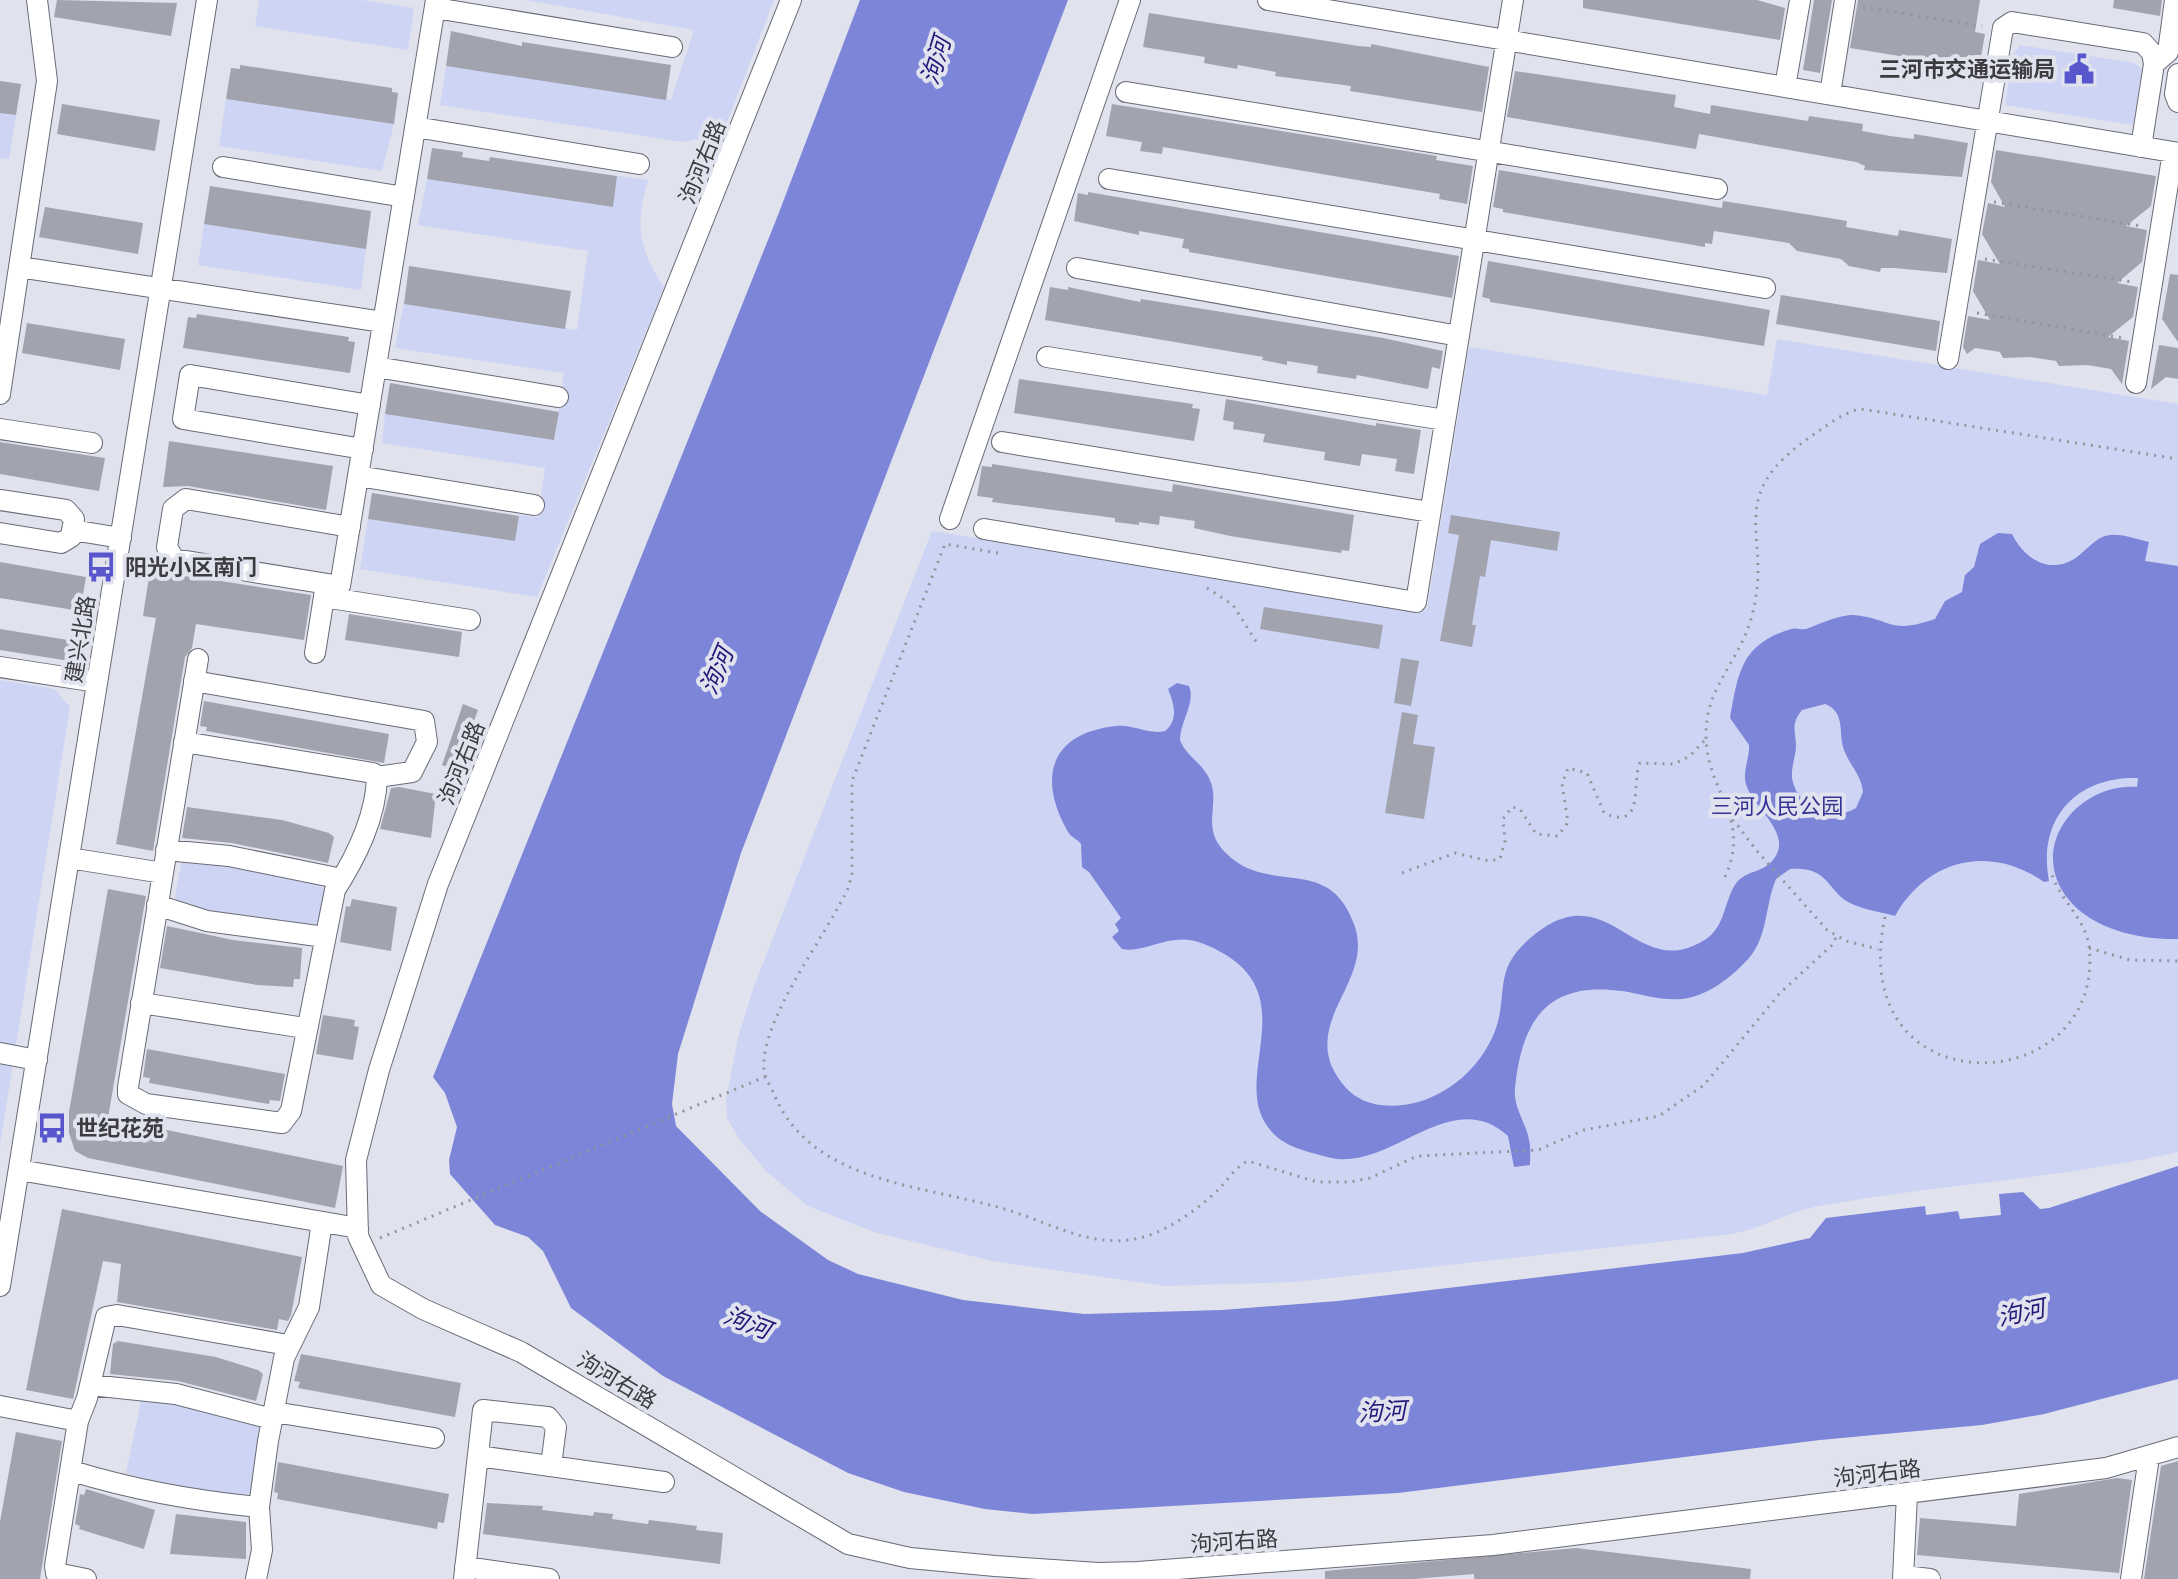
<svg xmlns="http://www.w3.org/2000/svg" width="2178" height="1579" viewBox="0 0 2178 1579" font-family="Helvetica,'Noto Sans SC',sans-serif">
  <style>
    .green { fill: #ced4f4 }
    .water { fill: #7d85d9; fill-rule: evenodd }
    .building { fill: #a1a3ae }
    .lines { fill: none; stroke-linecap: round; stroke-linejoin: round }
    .minor-casing { stroke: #696b76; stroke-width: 22 }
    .path { stroke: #93949c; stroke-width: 3; stroke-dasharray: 2 6; stroke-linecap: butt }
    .minor { stroke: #fff; stroke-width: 20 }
    .labels { text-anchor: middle; stroke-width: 8; stroke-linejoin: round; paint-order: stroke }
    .poi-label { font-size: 22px; font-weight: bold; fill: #3b3b40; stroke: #e0e2ee; text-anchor: start }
    .street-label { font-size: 22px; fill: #3b3b40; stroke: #e0e2ee }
    .park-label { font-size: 22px; fill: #373395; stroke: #e0e2ee }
    .water-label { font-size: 24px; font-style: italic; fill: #241578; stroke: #e0e2ee }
  </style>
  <rect width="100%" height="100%" fill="#e0e2ee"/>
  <path class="green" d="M259,0H362L414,8L408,50L255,26Z
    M526,0H774L722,135L683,142L440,105L446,66L671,100L694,30Z
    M2020,45L2134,63L2142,69L2133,125L2005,105L2013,54Z
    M226,99L394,124L382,171L219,146Z
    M0,113L16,115L9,159L0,158Z
    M617,176L648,180C635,223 638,249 664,287L537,597L360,569L368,519L515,541L519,515L538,517L545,468L382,443L385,414L555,439L564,373L395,348L404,304L577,330L588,251L418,225L427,179L612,207Z
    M224,223L241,230L366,249L361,290L198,265L204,224L223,227Z
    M1777,339L2178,404V1152C2060,1179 1938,1184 1819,1206C1791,1211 1763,1228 1732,1234L1294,1282L1165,1286L992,1261L874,1232L808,1206L768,1173L740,1140L727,1118L726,1100L738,1038L753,989L932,531L1427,610L1469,347L1767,395Z
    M0,680L54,689L70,707L0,1145Z
    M182,860C208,862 318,868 325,892L317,926L249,920L178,902L175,897Z
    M141,1401L186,1404L261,1424L254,1494C211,1497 167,1485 126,1473Z"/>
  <path class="water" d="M860,0H1068L741,853L678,1054L672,1104L676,1126L760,1211L828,1260L858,1274L963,1300L1084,1314L1222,1310L1338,1301L1743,1253L1810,1238L1826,1218L1925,1206L1926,1215L1958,1211L1960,1219L2001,1215L1999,1194L2023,1192L2040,1209L2049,1208L2178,1166V1379L2044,1414L1982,1425L1820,1440L1398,1493L1033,1514L985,1509L904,1492L848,1473L663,1376L571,1308L543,1251L528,1237L495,1225L450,1174L449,1160L457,1127L445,1093L433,1077L778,215Z
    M1998,533L2012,534C2023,557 2048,575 2074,559C2085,552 2093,540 2105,536C2119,532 2135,539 2149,542L2145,561L2178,566V939C2141,940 2094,930 2069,900C2026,848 2077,783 2137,787L2138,778C2077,776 2037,818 2049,881L2044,882C1990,844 1927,859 1895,916C1881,912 1865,910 1852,904C1826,892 1831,866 1790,869L1776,879C1765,905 1768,936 1749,958C1732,977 1708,996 1682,999C1661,1001 1642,994 1622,991C1548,981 1522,1019 1515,1088C1513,1108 1526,1122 1529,1140C1531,1148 1530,1157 1530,1165L1514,1167L1508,1136C1449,1083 1389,1175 1327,1157C1308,1152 1285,1147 1272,1132C1223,1080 1316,989 1204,944C1171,930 1147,954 1122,949L1112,937L1119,931L1115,924L1121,918L1089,872L1082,867L1081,844C1077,839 1072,838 1068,832C1037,778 1050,733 1116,726C1133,724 1149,735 1165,731C1179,719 1174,704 1168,689L1177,683L1189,686C1196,702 1180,722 1180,740C1186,756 1202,763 1209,778C1223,806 1195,831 1234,860C1276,892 1330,857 1354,924C1374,978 1310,1014 1332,1067C1338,1079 1347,1092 1359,1098C1376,1108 1400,1107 1418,1102C1454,1092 1486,1061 1497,1025C1507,991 1495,971 1526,942C1609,865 1633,987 1706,939C1726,926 1724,899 1737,882C1746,871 1764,872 1773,860C1794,835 1755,809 1747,787C1741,773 1750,759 1749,745L1730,718C1738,673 1741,644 1791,629C1797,627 1802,631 1809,628C1818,624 1843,614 1853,615C1895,619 1887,635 1935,619L1945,601L1962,592L1965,575L1974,567L1980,544ZM1825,704C1846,712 1838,733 1844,750C1850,766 1861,774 1863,792L1856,808C1831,824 1797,808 1792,778C1791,767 1796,756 1796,745C1795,729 1791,724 1802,710Z"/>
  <path class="building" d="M57,0L177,3L171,36L54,17Z
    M1583,0H1757L1785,8L1780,40L1583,8Z
    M1814,0H1832L1820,73L1803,70Z
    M1858,0H1980L1975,32L1985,34L1980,63L1962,60L1961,66L1850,48Z
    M2114,0H2162L2160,16L2113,8Z
    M1149,13L1358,46L1371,47V44L1489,67L1482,112L1350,91L1351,86L1275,76L1276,72L1238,65L1237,69L1204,63L1205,57L1143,47Z
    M451,31L522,46V42L671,65L666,100L446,66Z
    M240,65L392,88V92L398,93L394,124L226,99L231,68L240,69Z
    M1515,71L1676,95L1674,107L1710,114L1711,105L1808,121L1809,116L1863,124L1862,131L1890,136L1914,139V134L1968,143L1962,177L1864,170L1865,166L1856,162L1699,134L1696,149L1507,117Z
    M0,81L21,84L16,115L0,113Z
    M62,104L160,120L155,151L57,134Z
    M1112,104L1437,156L1436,160L1473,166L1467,204L1439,199L1440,194L1163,147L1162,154L1140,151L1142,142L1106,136Z
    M432,148L463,152L462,157L489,161L490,157L617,176L613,207L427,179Z
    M1996,150L2156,176L2151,206L2126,226L2147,230L2142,262L2117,283L2138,287L2133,317L2108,337L2129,341L2122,384L2111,369L2087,365L2059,366L2056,361L2031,357L2003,358L2000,352L1975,348L1967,354L1963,347L1968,316L1990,320L1973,291L1978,260L2000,264L1982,234L1988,203L2005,207L1991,182Z
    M1499,170L1722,208L1723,201L1823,217L1847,221L1846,227L1898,236L1899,230L1952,239L1947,273L1894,268H1881L1880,272L1849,266L1841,259L1797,251L1789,243L1714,231L1712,244L1705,243V247L1503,212V209L1493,207Z
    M210,186L371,211L366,249L204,224Z
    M1088,192L1459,256L1452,298L1189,252V249L1182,248L1184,239L1139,231V235L1074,221L1078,193L1088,195Z
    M45,207L143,223L138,254L39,237Z
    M1488,261L1770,310L1764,346L1490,302V299L1482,297Z
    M409,266L571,291L565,329L404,304Z
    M2170,274L2178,275V342L2162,319Z
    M1050,287L1068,290V287L1140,302L1141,299L1383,338L1443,351L1440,369L1432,367L1428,389L1357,375L1356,379L1317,373L1318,366L1287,361V365L1262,360L1263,357L1045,320Z
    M1781,295L1940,321L1936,351L1776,324Z
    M197,314L349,337L348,341L355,342L350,373L183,348L188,317L196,318Z
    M27,323L125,339L120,370L22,353Z
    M2159,345L2178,348V379L2166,377L2151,389Z
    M1019,379L1193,404L1192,408L1200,409L1194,441L1014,413Z
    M390,383L559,412L554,440L385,414Z
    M1226,399L1376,426V423L1421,430L1414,474L1395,471L1397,459L1362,454L1360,466L1324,460L1325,452L1263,442L1265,434L1233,429L1234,422L1223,420Z
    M169,441L333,466L326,510L188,486L163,487Z
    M0,442L105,458L99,491L0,474Z
    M992,464L1172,492L1173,484L1354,515L1349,551L1342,550L1341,553L1230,536L1194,528L1195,521L1160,516L1159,525L1139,522V525L1115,522V518L992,502L993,498L977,496L982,466L992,467Z
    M372,493L519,516L515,541L368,519Z
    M1451,515L1560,532L1557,551L1491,540L1485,577L1480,576L1472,625H1476L1472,647L1440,641L1459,535L1448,533Z
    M0,562L86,577L80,611L0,598Z
    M150,570L311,595L304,640L196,624L192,648L185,657L153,851L116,844L156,618L143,616Z
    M1264,607L1383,625L1379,649L1260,629Z
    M349,614L462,632L459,657L345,640Z
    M0,629L74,641L70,661L0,650Z
    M1401,658L1419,661L1411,706L1394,703Z
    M204,701L389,734L384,763L206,731L207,727L200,726Z
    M463,704L478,710L456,770L442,765Z
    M1402,712L1418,715L1413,744L1435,747L1424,819L1385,813Z
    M399,787L436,794L431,838L380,829L391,788Z
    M187,807L282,820L329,833L334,837L328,863L232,843L182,838Z
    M108,889L146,896L108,1118L343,1166L335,1208L88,1158L75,1151L69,1133V1112Z
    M352,899L397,907L391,951L340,942L346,906L350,907Z
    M167,926L233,940L302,948L300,979H294L293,987L257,985L160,968Z
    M323,1015L355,1020L354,1026L359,1027L353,1060L316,1054Z
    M147,1049L285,1074L280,1101L270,1100L269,1104L149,1083L150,1078L143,1077Z
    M62,1209L302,1257L291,1315L288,1321L279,1319L277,1330L117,1302L121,1264L103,1261L73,1399L26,1390Z
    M118,1341L216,1357L258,1370L263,1374L256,1401L178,1381L110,1374L113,1344Z
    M301,1354L461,1383L455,1417L298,1388L300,1382L294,1381Z
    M16,1432L62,1441L40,1579H0V1522Z
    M2178,1461V1579H2144L2161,1466Z
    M278,1462L449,1494L444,1523L438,1522L437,1529L277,1499L278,1493L274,1492Z
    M2117,1478L2132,1480L2119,1573L1917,1555L1920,1518L2016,1526L2019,1494Z
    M86,1489L155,1510L144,1549L79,1529L80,1526L75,1524L80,1494L84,1495Z
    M487,1503L543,1506L542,1510L593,1516L594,1512L613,1514L612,1519L648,1524L649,1520L697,1526L696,1530L723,1533L720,1564L483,1534Z
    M176,1514L246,1522V1559L170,1554Z
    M1576,1548L1751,1569L1750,1579H1474V1574L1414,1579H1325V1571Z"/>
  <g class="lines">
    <g class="minor-casing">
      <path id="minor" d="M791,0L438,884L379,1070L356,1160L358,1236L381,1285L423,1309L521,1352L848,1544L910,1558L995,1566L1098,1573L1138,1572L1493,1545L2106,1468L2178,1447
        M1268,0L2178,153
        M435,8L672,47
        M2154,64L2168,52L2175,0
        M2178,74L2175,94L2178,102
        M1785,87L1800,0
        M1126,92L1717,189
        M1830,94L1845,0
        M415,127L639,164
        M223,167L404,197
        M1109,179L1765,288
        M19,267L383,322
        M1077,268L1459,336
        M1047,357L1445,420
        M1948,359L2003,28L2012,22L2143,43L2152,53L2154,64L2141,147
        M376,367L558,397
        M2136,383L2173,152
        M0,394L47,81L37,0
        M0,429L92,443
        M1002,442L1430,512
        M363,449L183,419L190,375L370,405
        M358,476L534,505
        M0,500L66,510L74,519L71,537L61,543L0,533
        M950,519L1130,0
        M350,527L186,499L173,509L167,547L174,559L340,586C371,391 405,196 436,0
        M984,529L1416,602L1513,0
        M72,530L121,538
        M324,597L470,620
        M315,653L326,584
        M0,667L97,682
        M194,681L424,721L427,742L412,772L377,777
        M184,742L373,773L377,777C376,818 356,857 335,890L291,1111L282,1123L146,1104L128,1094V1087C151,945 174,802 198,659
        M166,850L229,856L342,879
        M69,858L163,873
        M157,905L207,921L325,937
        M141,1003L305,1028
        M0,1053L37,1060
        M19,1170L358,1228
        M0,1286L207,0
        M90,1385L176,1394L272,1419
        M0,1406L78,1421
        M274,1412L434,1438
        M478,1456L664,1482
        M72,1471C134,1490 195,1501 259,1507
        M465,1567L549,1579
        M1904,1576L1930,1579
        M86,1579L56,1573L55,1566L78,1421L87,1398L106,1317L117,1315L288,1345
        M256,1579L262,1550L259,1507L268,1441L284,1358L309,1307L322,1222
        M464,1579L483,1410L548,1417L556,1427L551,1466
        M1903,1579L1907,1494
        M2131,1579L2149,1457"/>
    </g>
    <path class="path" d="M1863,7L1982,26
      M1994,202L2141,226
      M1985,259L2132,282
      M1977,313L2123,338
      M998,553L945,544L852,781V873L849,886C828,934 759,1020 764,1071C765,1078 771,1087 774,1094C810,1182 921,1185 1001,1208C1045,1220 1088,1248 1135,1239C1164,1234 1197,1210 1218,1190C1228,1180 1235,1167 1248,1161L1317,1182H1350L1370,1178L1417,1156L1538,1150L1584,1130L1659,1116L1704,1085L1780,993L1831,946L1837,936
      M1207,588L1233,605L1257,643
      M1733,819L1756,850L1827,930L1846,941L1878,949
      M1402,873L1455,853L1489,861L1500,859L1505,841L1503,819L1512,807L1520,809L1536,834L1558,836L1568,822L1562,784L1568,768L1587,773L1604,813C1646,832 1631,782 1640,763L1674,764L1690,756L1705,740
      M1725,877C1752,817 1707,793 1706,737C1705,687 1738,664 1751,619C1776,534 1718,500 1813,435C1828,425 1843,412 1861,409L2178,459
      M1885,917C1843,1112 2107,1101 2089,946C2085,917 2058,899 2051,871
      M2089,948L2130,960L2178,961
      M380,1238L767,1076"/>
    <use href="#minor" class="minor"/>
  </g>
  <defs>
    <g id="civic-bare" transform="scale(2.4)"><path d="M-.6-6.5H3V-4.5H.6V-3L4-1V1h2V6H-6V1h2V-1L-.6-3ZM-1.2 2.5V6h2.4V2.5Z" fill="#5756cd" stroke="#e0e2ee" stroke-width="2.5" paint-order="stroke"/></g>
    <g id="bus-bare" transform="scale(2.4)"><path d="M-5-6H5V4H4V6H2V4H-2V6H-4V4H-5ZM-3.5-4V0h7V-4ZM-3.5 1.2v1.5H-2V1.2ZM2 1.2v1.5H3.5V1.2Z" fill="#5756cd" stroke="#e0e2ee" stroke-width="2.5" paint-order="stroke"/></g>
  </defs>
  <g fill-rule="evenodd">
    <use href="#civic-bare" x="2079" y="69"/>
    <use href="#bus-bare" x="101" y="567"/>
    <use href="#bus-bare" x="52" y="1128"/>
  </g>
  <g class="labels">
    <g class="poi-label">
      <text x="2055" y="77" text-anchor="end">三河市交通运输局</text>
      <text x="125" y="575">阳光小区南门</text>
      <text x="76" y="1136">世纪花苑</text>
    </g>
    <g class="street-label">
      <text transform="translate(702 162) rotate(-68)" y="8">泃河右路</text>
      <text transform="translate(80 639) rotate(-81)" y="8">建兴北路</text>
      <text transform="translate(461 763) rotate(-68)" y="8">泃河右路</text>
      <text transform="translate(617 1380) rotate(31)" y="8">泃河右路</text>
      <text transform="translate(1877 1473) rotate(-7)" y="8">泃河右路</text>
      <text transform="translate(1234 1541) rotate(-4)" y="8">泃河右路</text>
    </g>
    <g class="park-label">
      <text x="1777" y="814">三河人民公园</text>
    </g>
    <g class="water-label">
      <text transform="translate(936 61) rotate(-73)" y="8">泃河</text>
      <text transform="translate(717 671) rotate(-67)" y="8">泃河</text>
      <text transform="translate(2021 1313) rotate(-12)" y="8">泃河</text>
      <text transform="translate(747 1323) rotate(21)" y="8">泃河</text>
      <text transform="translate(1382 1412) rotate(-3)" y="8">泃河</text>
    </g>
  </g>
</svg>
